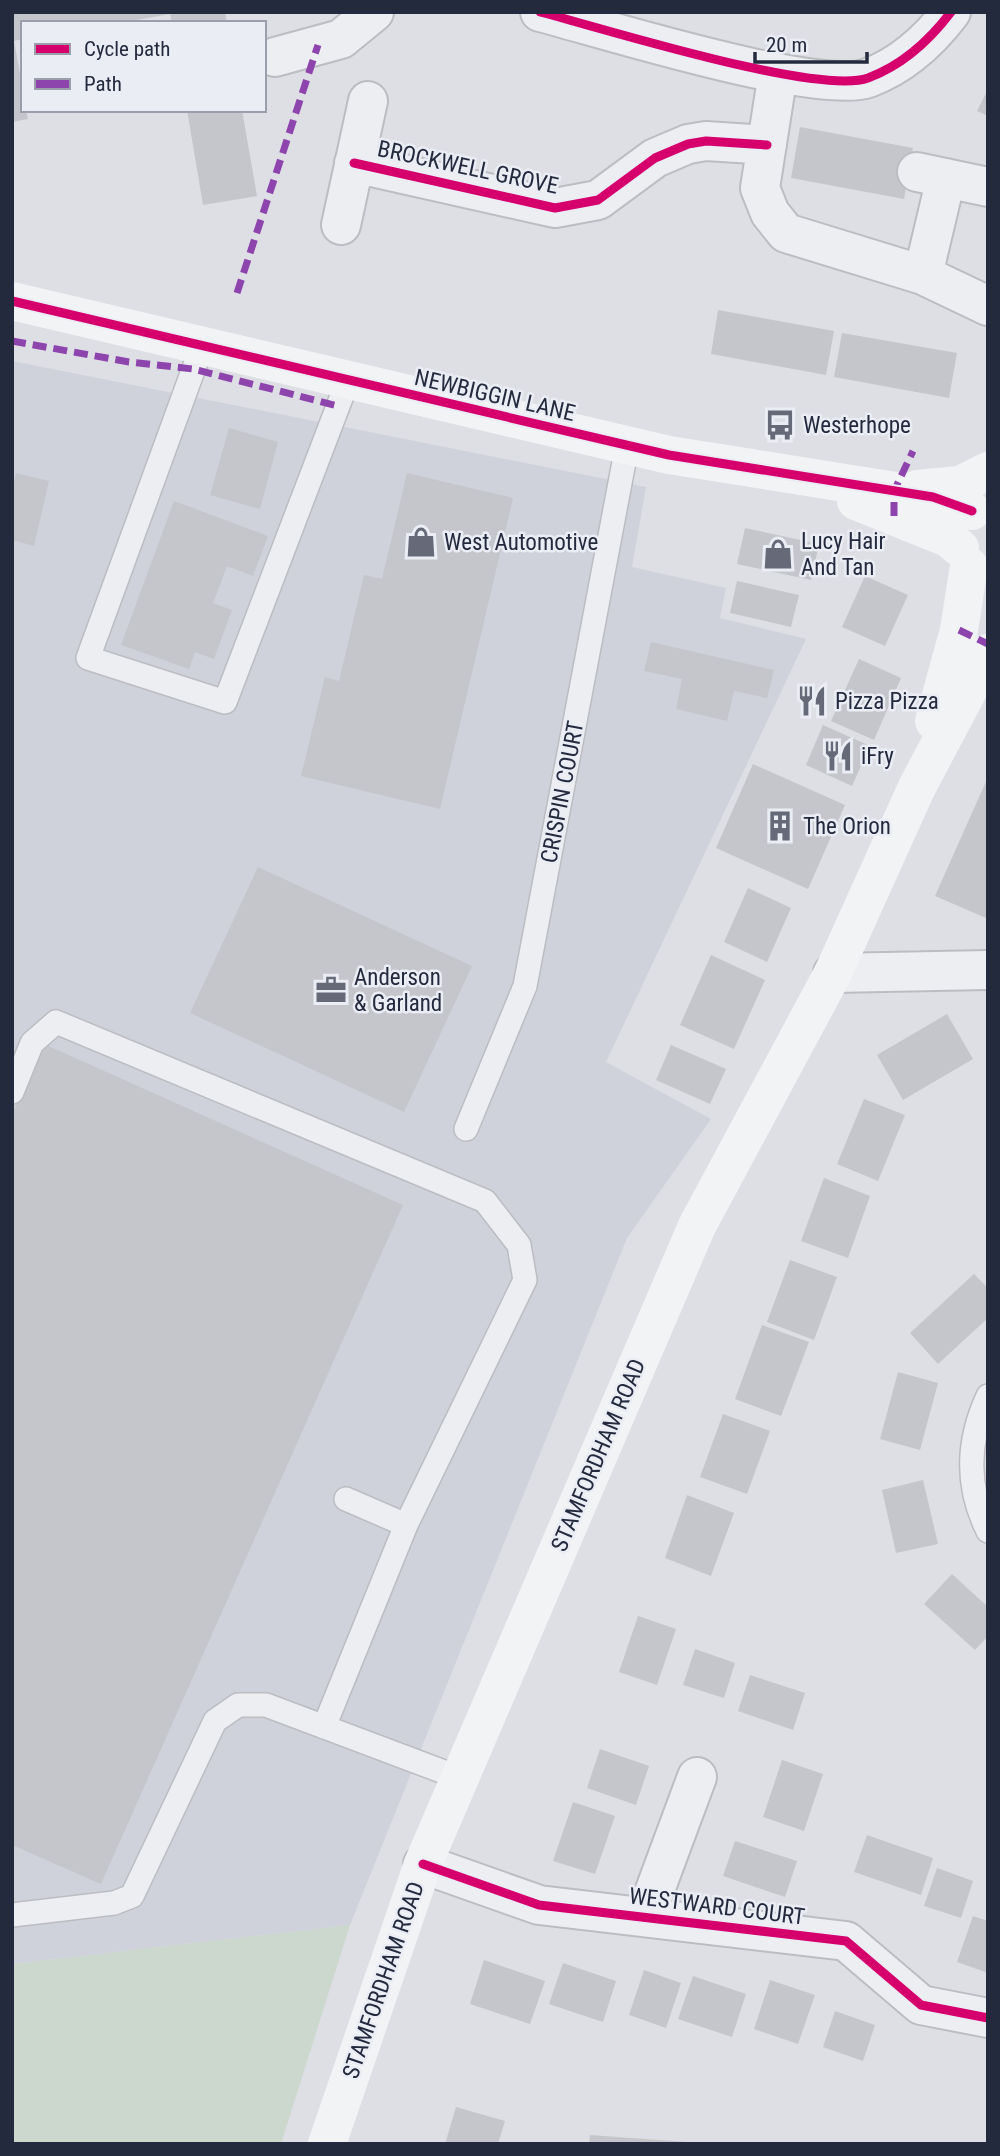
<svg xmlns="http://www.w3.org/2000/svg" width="1000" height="2156" viewBox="0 0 1000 2156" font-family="'Roboto Condensed',sans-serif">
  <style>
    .built { fill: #cfd2db }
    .green { fill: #ccd8ce }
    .building { fill: #c4c6cb }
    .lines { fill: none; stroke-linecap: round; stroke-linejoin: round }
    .lane-casing { stroke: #bcbdc2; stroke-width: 26 }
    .street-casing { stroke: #bcbdc2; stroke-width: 42 }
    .lane { stroke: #edeef1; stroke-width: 23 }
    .street { stroke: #edeef1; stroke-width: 38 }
    .secondary { stroke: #f2f3f5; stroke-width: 38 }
    .quiet { stroke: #8e44ad; stroke-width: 7; stroke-dasharray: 14 7; stroke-linecap: butt }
    .cycleway-casing { stroke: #ebedf5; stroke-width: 13 }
    .cycleway { stroke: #d6006c; stroke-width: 9 }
    .labels { text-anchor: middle; stroke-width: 5; stroke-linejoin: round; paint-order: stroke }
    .street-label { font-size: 23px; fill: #242a3e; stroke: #ebedf5 }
    .poi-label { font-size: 23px; fill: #242a3e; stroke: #ebedf5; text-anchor: start }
  </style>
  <rect width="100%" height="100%" fill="#dedfe4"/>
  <path class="built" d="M12,361L646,487L632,567L726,588L720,618L806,639L606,1062L711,1119L627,1238L350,1925L12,1964Z"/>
  <path class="green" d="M350,1925L281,2144H12V1964Z"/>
  <path class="building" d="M12,12H225L227,23H172L170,14L120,23H23V39L14,41L23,90V110H26L28,119L12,122Z
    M988,89V116L977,111Z
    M187,110H242L257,196L203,205Z
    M800,127L913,148L904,199L791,178Z
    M718,310L834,331L826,375L711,354Z
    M842,333L957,353L949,398L834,377Z
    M229,428L278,442L260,509L210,495Z
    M16,473L49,481L34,546L12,540V491Z
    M407,473L513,498L440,809L301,776L325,677L339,681L364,575L382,579Z
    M174,501L268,536L253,576L227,566L213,603L232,610L214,659L195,652L189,669L121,645Z
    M745,528L819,544L811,580L737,564Z
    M865,576L908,595L885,646L842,627Z
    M737,581L799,595L791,627L730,613Z
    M651,642L774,670L767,698L734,691L727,721L676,709L682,679L644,671Z
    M859,659L901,678L874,740L831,721Z
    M823,725L870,746L852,786L806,765Z
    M753,764L845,805L808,889L716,848Z
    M988,777V914L986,918L935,896Z
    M258,867L472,966L404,1112L190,1013Z
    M748,888L791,908L767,962L724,942Z
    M711,955L765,980L734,1049L680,1025Z
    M947,1014L973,1059L903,1100L877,1055Z
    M44,1044L403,1205L101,1884L12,1845V1115Z
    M671,1045L726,1069L710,1104L656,1080Z
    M864,1099L905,1115L878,1181L837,1164Z
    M824,1178L870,1196L848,1258L801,1241Z
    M790,1260L837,1277L814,1340L767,1322Z
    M974,1274L988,1288V1318L938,1364L910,1333Z
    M762,1325L809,1342L781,1416L735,1399Z
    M898,1372L938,1383L920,1450L880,1439Z
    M723,1414L770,1431L747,1494L700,1477Z
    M923,1480L938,1544L896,1553L882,1490Z
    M687,1495L734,1513L711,1576L665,1558Z
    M952,1574L988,1607V1636L975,1650L924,1604Z
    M638,1616L676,1629L657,1685L619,1672Z
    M695,1649L735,1663L724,1698L683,1685Z
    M750,1675L805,1693L793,1730L738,1711Z
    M600,1749L649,1766L636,1805L587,1788Z
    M782,1760L823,1774L804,1831L763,1817Z
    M573,1802L615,1816L595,1874L553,1861Z
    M867,1835L933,1858L921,1895L854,1872Z
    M735,1841L797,1861L785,1897L723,1876Z
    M937,1868L973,1881L961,1918L924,1906Z
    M973,1916L988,1921V1973L957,1962Z
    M484,1960L545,1981L530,2024L470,2004Z
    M563,1963L616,1981L603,2022L549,2004Z
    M644,1970L681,1983L666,2028L629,2015Z
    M693,1976L746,1994L732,2037L678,2019Z
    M770,1980L815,1995L798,2044L754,2029Z
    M835,2011L875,2025L863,2061L823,2047Z
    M456,2107L505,2121L498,2144H445Z
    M590,2135L687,2142V2144H589Z"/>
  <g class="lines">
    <g class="lane-casing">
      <path id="lane" d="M202,346L88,658L225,702L348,380
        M12,1092L32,1043L56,1022L485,1201L519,1245L525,1280L406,1525
        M466,1129L525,986L627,446
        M988,1396C967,1441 966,1487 988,1531
        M324,1727L406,1525L346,1499
        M12,1915L114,1903L132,1896L215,1721L238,1705H266L460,1778"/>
    </g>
    <g class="street-casing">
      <path id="street" d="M540,12C602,28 818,96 868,78C903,65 929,41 951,12
        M275,57L341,39L374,12
        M778,73L760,188L770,213L786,233L923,275L988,306
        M354,163L555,208L598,200L655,158L688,144L706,141L767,145
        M917,172L988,187
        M341,225L368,101
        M923,275L946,178
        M833,973L988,970
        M423,1864L539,1905L846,1941L921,2005L988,2018
        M645,1917L697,1777"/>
    </g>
    <use href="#lane" class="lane"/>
    <use href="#street" class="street"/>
    <path class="secondary" d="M12,301L669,455L933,497L972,511
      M917,489L960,485L988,471
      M856,501L948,538L960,548
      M934,721L959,630L969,566
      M327,2144L423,1864L697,1226L833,973L917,787L988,653"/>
    <path class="quiet" d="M237,293L318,45
      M12,341L129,362L193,369L338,406
      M894,516V491L913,451
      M959,630L988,644"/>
    <g class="cycleway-casing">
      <path id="cycleway" d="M540,12C602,28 818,96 868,78C903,65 929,41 951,12
        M354,163L555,208L598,200L655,158L688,144L706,141L767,145
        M12,301L669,455L933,497L972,511
        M423,1864L539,1905L846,1941L921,2005L988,2018"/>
    </g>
    <use href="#cycleway" class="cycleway"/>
  </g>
  <defs>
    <g id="bus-bare" transform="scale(2.415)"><path d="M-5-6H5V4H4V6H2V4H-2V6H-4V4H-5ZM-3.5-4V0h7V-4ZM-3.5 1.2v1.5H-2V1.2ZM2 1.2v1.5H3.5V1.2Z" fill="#656978" stroke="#ebedf5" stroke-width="2.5" paint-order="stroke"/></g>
    <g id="shop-bare" transform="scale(2.415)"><path d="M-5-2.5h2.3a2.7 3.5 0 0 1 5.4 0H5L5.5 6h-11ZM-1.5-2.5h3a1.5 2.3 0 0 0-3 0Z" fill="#656978" stroke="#ebedf5" stroke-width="2.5" paint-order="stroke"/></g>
    <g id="restaurant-bare" transform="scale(2.415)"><path d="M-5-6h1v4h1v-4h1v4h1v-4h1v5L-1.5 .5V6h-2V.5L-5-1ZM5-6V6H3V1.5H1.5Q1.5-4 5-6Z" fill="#656978" stroke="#ebedf5" stroke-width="2.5" paint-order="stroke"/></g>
    <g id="building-bare" transform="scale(2.415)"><path d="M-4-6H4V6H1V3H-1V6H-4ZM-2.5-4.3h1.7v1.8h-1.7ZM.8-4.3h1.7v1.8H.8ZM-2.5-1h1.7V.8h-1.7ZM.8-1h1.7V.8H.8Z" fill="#656978" stroke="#ebedf5" stroke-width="2.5" paint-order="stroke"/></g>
    <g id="office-bare" transform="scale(2.415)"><path d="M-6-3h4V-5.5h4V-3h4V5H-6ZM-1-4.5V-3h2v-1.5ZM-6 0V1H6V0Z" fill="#656978" stroke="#ebedf5" stroke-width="2.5" paint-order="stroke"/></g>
  </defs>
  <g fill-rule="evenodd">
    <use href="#bus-bare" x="780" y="425"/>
    <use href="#shop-bare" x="421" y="542"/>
    <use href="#shop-bare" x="778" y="554"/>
    <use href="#restaurant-bare" x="812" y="701"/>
    <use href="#restaurant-bare" x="838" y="756"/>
    <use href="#building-bare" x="780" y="826"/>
    <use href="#office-bare" x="331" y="990"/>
  </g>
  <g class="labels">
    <g class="street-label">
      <text transform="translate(468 167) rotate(12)" y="8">BROCKWELL GROVE</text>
      <text transform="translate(495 395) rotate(13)" y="8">NEWBIGGIN LANE</text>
      <text transform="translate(562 792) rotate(-79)" y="8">CRISPIN COURT</text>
      <text transform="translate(598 1455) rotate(-67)" y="8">STAMFORDHAM ROAD</text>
      <text transform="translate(717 1906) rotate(7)" y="8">WESTWARD COURT</text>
      <text transform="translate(383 1980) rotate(-71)" y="8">STAMFORDHAM ROAD</text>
    </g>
    <g class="poi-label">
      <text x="803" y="433">Westerhope</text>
      <text x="801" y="549">Lucy Hair<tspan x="801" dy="26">And Tan</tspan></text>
      <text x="444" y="550">West Automotive</text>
      <text x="835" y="709">Pizza Pizza</text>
      <text x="861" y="764">iFry</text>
      <text x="803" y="834">The Orion</text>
      <text x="354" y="985">Anderson<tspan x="354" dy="26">&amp; Garland</tspan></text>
    </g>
  </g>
  <rect width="1000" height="2156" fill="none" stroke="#242a3e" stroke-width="28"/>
  <rect x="21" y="21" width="245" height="91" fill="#ebedf5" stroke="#9b9fac" stroke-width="2"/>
  <rect x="35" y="44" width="35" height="10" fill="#d6006c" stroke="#9b9fac" stroke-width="2"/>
  <text x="84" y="56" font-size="21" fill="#242a3e">Cycle path</text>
  <rect x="35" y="79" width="35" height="10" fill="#8e44ad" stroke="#9b9fac" stroke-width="2"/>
  <text x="84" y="91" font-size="21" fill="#242a3e">Path</text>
  <path d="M755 52v10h112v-10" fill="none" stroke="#242a3e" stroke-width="3.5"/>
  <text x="766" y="52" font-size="21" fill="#242a3e" stroke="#ebedf5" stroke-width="5" paint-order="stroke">20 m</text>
</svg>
